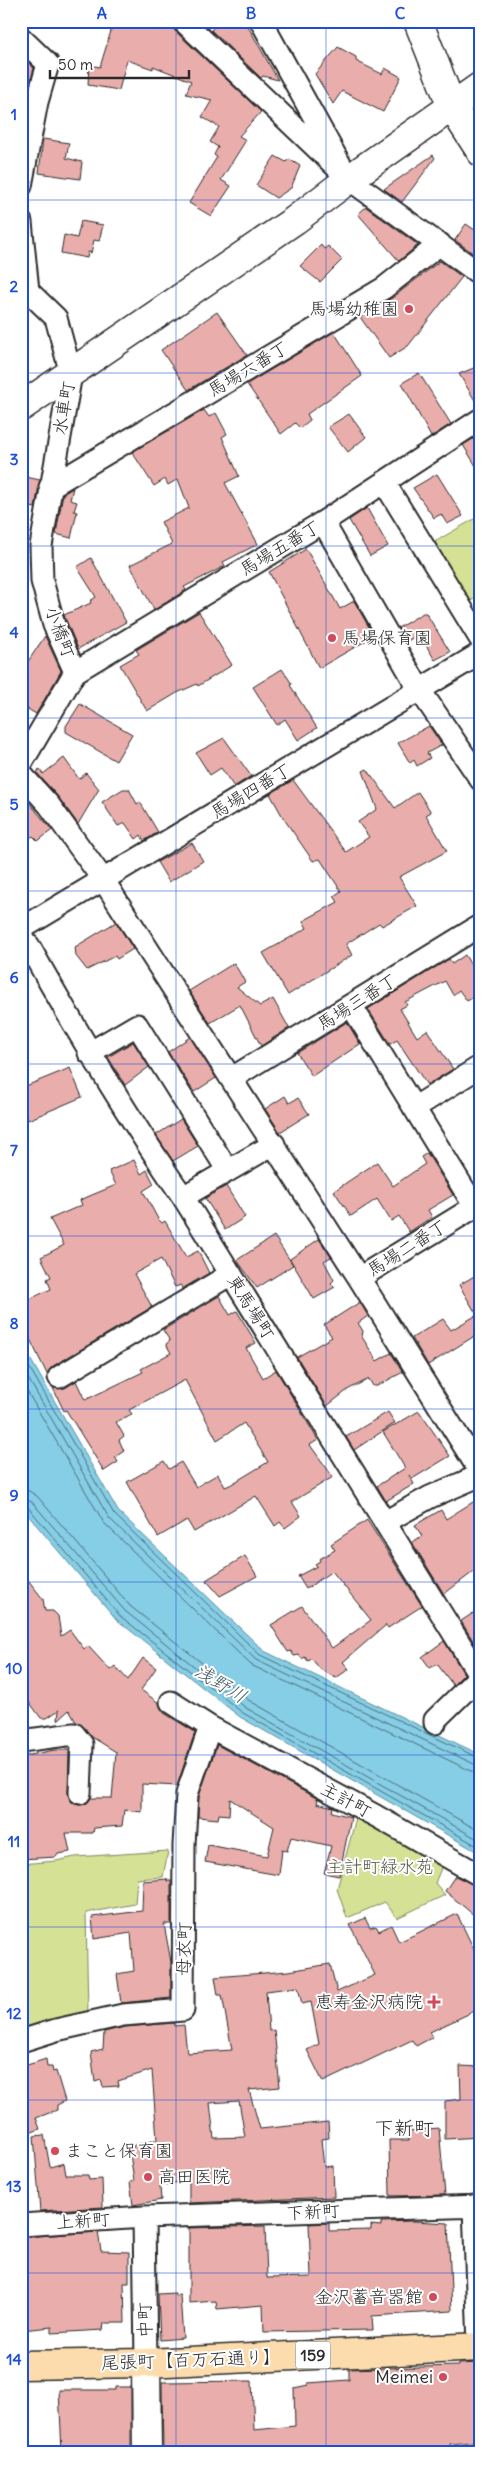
<svg xmlns="http://www.w3.org/2000/svg" width="502" height="2473" viewBox="0 0 502 2473" font-family="Delius,'Klee One',sans-serif">
  <style>
    .green { fill: #d5e194; stroke: #808660 }
    .water { fill: #85cee6; stroke: #618d9b }
    .lines { fill: none; stroke-linecap: round; stroke-linejoin: round }
    .shore { stroke: #4f6c76; stroke-width: 1 }
    .building { fill: #e9aeab; stroke: #2b2b2b; fill-rule: evenodd }
    .street-casing { stroke: #2b2b2b; stroke-width: 25 }
    .secondary-casing { stroke: #2b2b2b; stroke-width: 31 }
    .highway-casing { stroke: #2b2b2b; stroke-width: 31 }
    .street { stroke: #fff; stroke-width: 21 }
    .secondary { stroke: #fff; stroke-width: 28 }
    .highway { stroke: #fcdcac; stroke-width: 28 }
    .grid { fill: none; stroke: #1d4ed8; stroke-width: 1; stroke-opacity: 0.55 }
    .poi-dot { fill: #d1495b; stroke: #fff; stroke-width: 2 }
    .labels { text-anchor: middle; stroke-width: 4; stroke-linejoin: round; paint-order: stroke }
    .shield { fill: #fff; stroke: #6b6b6b; stroke-width: 1 }
    .shield-label { font-size: 16px; font-weight: bold; fill: #2b2b2b }
    .poi-label { font-size: 18px; fill: #2b2b2b; stroke: #fff; text-anchor: end }
    .street-label { font-size: 18px; fill: #2b2b2b; stroke: #fff }
    .park-label { font-size: 18px; fill: #565845; stroke: #fff }
    .water-label { font-size: 19px; font-style: italic; fill: #465c63; stroke: #fff }
    .quarter-label { font-size: 20px; fill: #2b2b2b; stroke: #fff }
    .neatline { fill: none; stroke: #1d4ed8; stroke-width: 2 }
    .grid-label { font-size: 16px; text-anchor: middle; font-weight: bold; fill: #1d4ed8 }
  </style>
  <rect width="100%" height="100%" fill="#fff"/>
  <filter id="ink" filterUnits="userSpaceOnUse"><feTurbulence type="fractalNoise" baseFrequency=".02" numOctaves="2"/><feDisplacementMap in="SourceGraphic" scale="10" xChannelSelector="R" yChannelSelector="G"/><feConvolveMatrix kernelMatrix="1 2 1 2 8 2 1 2 1" color-interpolation-filters="sRGB"/></filter>
  <g filter="url(#ink)">
    <path class="green" d="M481,515V595L460,607L424,548Z
      M357,1814L444,1861L435,1883L445,1895L397,1918L385,1902L347,1918L337,1889Z
      M168,1851L163,1877L137,1879L135,1904L86,1913L88,2014L21,2031V1864L56,1861L75,1857Z"/>
    <path class="water" d="M21,1343L118,1511L264,1651L481,1755V1854L240,1717L117,1620L21,1507Z"/>
    <g class="lines">
      <path class="shore" d="M21,1353L114,1514L260,1655L481,1759
        M21,1366L109,1518L256,1660L474,1764L481,1766
        M21,1381L104,1523L251,1665L471,1771L481,1773
        M21,1490L29,1491L37,1496L130,1606L250,1701L481,1832
        M21,1498L32,1502L125,1611L246,1708L481,1841
        M21,1504L27,1506L120,1616L243,1713L481,1848"/>
    </g>
    <path class="building" d="M114,21H171L174,30L261,112L239,136L246,140L221,180L231,186L211,216L189,203L217,157L214,155L218,147L210,142L219,127L202,117L212,100L186,94L191,81L153,66V69L127,60L119,90L88,85L89,65L100,67Z
      M221,21H245L278,80L263,76L261,78L211,30Z
      M338,47L356,57V61L382,74L385,68L401,77L383,112L342,91L333,104L315,74Z
      M21,56L34,68L23,110H21Z
      M43,139L69,143L66,158L82,162L80,179L39,173Z
      M433,155L435,158L402,202L384,189Z
      M275,156L286,162L289,159L300,166L291,188L276,198L256,185Z
      M366,207L418,245L399,261L358,214Z
      M81,221L103,225L99,241L94,240L91,253L88,252L87,258L61,253L64,235L77,238Z
      M466,224L481,234V259L455,240Z
      M321,245L324,249L328,246L342,260L320,282L300,266Z
      M440,261L462,277L408,346L389,358L360,317L392,298Z
      M217,312L247,355L188,390L161,350Z
      M334,332L362,376L307,414L310,420L300,428L295,423L281,434L247,384Z
      M481,365V407H479L459,374Z
      M419,373L451,424L431,437L402,383Z
      M204,410L209,417L216,413L227,434L222,437L239,476L225,483L258,544L223,562L225,566L184,587L186,590L154,610L130,565L172,544L161,522L189,508L178,479L168,485L165,479L154,486L132,452Z
      M349,414L366,437L348,452L328,427Z
      M481,434V474L463,445Z
      M437,474L463,516L447,524L441,514L434,518L413,488Z
      M21,476L40,480L35,508L21,505Z
      M73,488L70,500L77,502L74,511L77,512L71,538L56,534L63,494Z
      M367,508L388,546L370,556L349,520Z
      M306,549L340,609L354,601L374,636L319,668L269,572Z
      M91,558L126,622L78,649L64,615L91,603L90,601L96,597L77,567Z
      M199,612L232,665L198,686L197,684L177,693L147,711L120,665L139,654L136,650Z
      M423,613H426L450,652L435,660L419,634L406,642L398,628Z
      M45,636L61,671L36,714L21,705V672Z
      M282,669L292,684L290,685L317,728L298,740L285,719L277,725L253,687Z
      M80,704L132,734L116,761L66,732V726Z
      M429,726L442,745L427,753L430,758L417,766L414,760L410,763L398,743Z
      M224,738L251,776L234,787L221,768L210,775L196,753Z
      M64,758L79,779L86,773L99,789L78,824L59,798L37,773L39,769L43,774Z
      M367,769L395,808L418,792L431,812L426,815L447,851L399,877L417,906L382,926L379,923L346,944L352,955L288,995L263,953L307,928L303,921L338,902L334,896L341,891L320,859L313,861L284,819L270,794L293,780L346,852L369,837L358,822L377,809L363,771Z
      M123,789H129L137,804L140,802L158,832L144,841L141,835L136,839L125,823L118,826L102,802Z
      M21,793L52,830L38,841L33,836L28,839L21,831Z
      M192,843L203,861L169,882L157,862Z
      M116,922L133,949L117,959L115,956L87,970L76,956L75,947Z
      M465,955L481,982V993L467,1001L459,990L453,995L445,981L405,1002L407,1005L400,1009L417,1037L427,1030L453,1069L427,1085L397,1040L390,1044L368,1009L449,959L452,964Z
      M234,963L245,982L237,987L260,1006L273,999L289,1028L261,1046L240,1005L210,1023L189,991Z
      M347,1022L360,1044L312,1076L297,1053Z
      M190,1037L216,1078L194,1092L168,1052Z
      M133,1042L149,1067L125,1085L108,1057Z
      M70,1068L82,1097L28,1120L21,1103V1088Z
      M285,1096L289,1103L298,1098L309,1114L280,1132L265,1109Z
      M181,1119L198,1146L173,1161L156,1135Z
      M427,1153L453,1195L428,1210L432,1217L409,1232L399,1216L391,1221L377,1199L351,1216L334,1191L377,1162L393,1186L425,1164L421,1157Z
      M134,1160L141,1174L147,1170L154,1184L143,1191L158,1219L162,1223L165,1221L186,1257L198,1251L209,1273L182,1289L181,1285L175,1287L161,1259L134,1274L152,1307L53,1366L47,1374L26,1331L29,1329L21,1312V1303L51,1289L47,1279L51,1277L41,1257L64,1245L50,1219L82,1205L80,1200L116,1185L109,1171Z
      M226,1186L245,1217L225,1230L205,1198Z
      M274,1236L293,1265L257,1288L237,1260Z
      M319,1239L331,1257L324,1261L334,1280L331,1283L335,1287L314,1299L290,1259Z
      M481,1272V1332L428,1365L412,1338L443,1319L451,1330L477,1315L459,1285Z
      M219,1296L230,1315L237,1311L256,1343L246,1348L263,1378L276,1370L318,1440L310,1445L333,1477L292,1502L301,1516L285,1528L280,1522L275,1526L256,1496L194,1532L187,1520L158,1537L127,1482L164,1461L169,1469L181,1462L196,1487L218,1474L225,1487L230,1485L268,1462L244,1423L217,1440L185,1380L129,1410L132,1414L116,1422L124,1436L119,1440L124,1451L115,1457L118,1462L104,1471L66,1410L64,1411L53,1388H65L76,1381L85,1400L143,1372L141,1369L171,1353L166,1344L170,1341L163,1330Z
      M360,1302L368,1316L358,1323L363,1331L362,1337L377,1361L391,1353L403,1372L377,1386H373L369,1379L349,1389L327,1406L297,1357L332,1337L324,1325Z
      M419,1411L450,1456L412,1479L409,1475L414,1484L386,1501L377,1486L405,1468L383,1432Z
      M388,1412L395,1423L354,1450L346,1437Z
      M481,1497V1566L444,1594L412,1542L422,1536L415,1525L441,1510L446,1519Z
      M367,1520L422,1606L388,1628L386,1625L343,1662L349,1669L336,1678L320,1669L312,1659L308,1661L305,1657L302,1659L299,1655L294,1656L291,1651L288,1652L271,1625L302,1606L332,1648L371,1620L332,1571L306,1589L298,1576L317,1566L315,1564L320,1561L319,1559L335,1550L331,1544Z
      M245,1556L257,1576L220,1596L206,1580Z
      M21,1571L43,1599L45,1611H53L58,1616L61,1636L70,1630L84,1649L88,1646L110,1670L115,1666L128,1680L143,1658L156,1668L141,1690L159,1703L164,1713L195,1732L177,1786L142,1784V1812L124,1810L122,1826L94,1828L93,1833H66L70,1852L58,1854L56,1857L21,1859V1757L54,1750H69L68,1793L73,1803L80,1805L86,1804L91,1798H112L116,1752L92,1737L83,1726L76,1722L69,1710L58,1720L59,1710L47,1718H41L21,1691Z
      M481,1608V1651L480,1652L461,1621Z
      M444,1641L464,1674L453,1685L437,1664L430,1668L422,1657Z
      M217,1745L318,1799L317,1803L333,1807L332,1812L351,1817L339,1876L324,1873L331,1846L291,1837L287,1851L282,1850L279,1875L205,1862L208,1845L267,1856L274,1827L230,1799L229,1815L219,1814L218,1819L198,1817L199,1796Z
      M455,1876L481,1888V1921L445,1891Z
      M167,1879V1881H171V1924H164L171,1962V1998L121,2003L117,1974L134,1971L131,1933L94,1939L92,1917L142,1911L143,1881Z
      M457,1914L481,1964V2008L430,2032L433,2037L416,2046L412,2040L323,2082L307,2050L319,2044L311,2002L302,2004L298,1987L266,1991L269,2031L274,2030L280,2087L249,2090L260,2129L328,2122L329,2138L321,2139L324,2167L333,2166L334,2197L189,2203V2180L160,2186L161,2200L133,2205L130,2182L134,2181L130,2154L134,2145L157,2140L152,2070L118,2081L119,2086L103,2087L101,2080L95,2082L91,2052L103,2049L104,2032L125,2027L174,2023V2026L184,2025L187,2053L232,2050L222,1995H218L215,1977L289,1971L330,1964L337,1992L375,1975L350,1925L365,1918L370,1928L376,1926L379,1931L391,1925L399,1942ZM239,2101L245,2137L214,2138L210,2103Z
      M46,2059L47,2067H52L53,2072L56,2071L65,2101L57,2105V2110L36,2118L40,2129L21,2136V2067Z
      M460,2066L481,2067V2137L445,2139V2101L461,2099Z
      M439,2128L445,2195L390,2196L389,2140H409V2131Z
      M44,2135L50,2167L64,2163L66,2175H88L89,2180L102,2179L103,2207L40,2211L34,2136Z
      M414,2221L448,2223L452,2311L372,2316L373,2330L264,2332L263,2305L217,2309L216,2301L189,2303V2228L265,2226L267,2278L311,2277L309,2224L329,2223V2231L371,2230V2225L381,2226V2222Z
      M98,2232L101,2251L129,2252V2283H124L125,2323H104L103,2330L52,2333V2327L21,2330V2293H27L22,2237Z
      M175,2293V2296L180,2295L183,2338L160,2340L158,2294Z
      M481,2363V2441L450,2444V2452H163L162,2382L252,2381L254,2430L295,2426L294,2388L308,2385V2383L349,2380V2369L458,2366V2364Z
      M115,2387H131V2452H62L59,2390H115Z"/>
    <g class="lines">
      <g class="street-casing">
        <path id="street" d="M183,21L349,179L481,275
          M261,21L340,164
          M21,38L48,64L37,102L21,186
          M21,222L28,291L56,318L71,374L41,546L42,581L54,625L75,672
          M384,482L481,640
          M50,487L384,288L440,244
          M323,522L419,689L481,780
          M21,764L75,672L323,522L481,419
          M21,774L49,805L104,881L359,1278L481,1473
          M21,929L481,653
          M21,939L29,946C77,1032 127,1116 183,1197L480,1676
          M351,1005L475,1207
          M89,1053L137,1025L228,1171
          M232,1078L481,925
          M414,1108L481,1066
          M183,1197L274,1144
          M359,1278L481,1203
          M59,1377L231,1274
          M385,1522L430,1497L481,1475
          M171,1702L210,1727L376,1816L481,1876
          M435,1723V1720L481,1675
          M21,1741L74,1734L82,1744L80,1793
          M21,2041L56,2030L123,2015L183,2010L184,1845L187,1794L210,1727
          M474,2206L479,2347
          M144,2217L146,2363
          M21,2225L144,2217L481,2206"/>
      </g>
      <g class="secondary-casing">
        <path id="secondary" d="M418,21L452,107L481,152
          M21,407L295,220L349,179L481,86
          M146,2363L147,2452"/>
      </g>
      <g class="highway-casing">
        <path id="highway" d="M21,2365L146,2363L481,2347"/>
      </g>
      <use href="#street" class="street"/>
      <use href="#secondary" class="secondary"/>
      <use href="#highway" class="highway"/>
    </g>
  </g>
  <path class="grid" d="M176,21V2452M326,21V2452M21,200H481M21,373H481M21,546H481M21,718H481M21,891H481M21,1064H481M21,1236H481M21,1409H481M21,1582H481M21,1755H481M21,1927H481M21,2100H481M21,2273H481"/>
  <g class="poi-dot">
    <circle cx="409" cy="309" r="5"/>
    <circle cx="332" cy="638" r="5"/>
    <path d="M431.5 1994.5h5v5h5v5h-5v5h-5v-5h-5v-5h5z"/>
    <circle cx="55" cy="2151" r="5"/>
    <circle cx="148" cy="2177" r="5"/>
    <circle cx="433" cy="2297" r="5"/>
    <circle cx="443" cy="2377" r="5"/>
  </g>
  <g class="labels">
    <rect class="shield" x="295.5" y="2341.5" width="35" height="27" rx="4"/>
    <g class="shield-label">
      <text x="313" y="2361">159</text>
    </g>
    <g class="poi-label">
      <text x="399" y="315">馬場幼稚園</text>
      <text x="342" y="644" text-anchor="start">馬場保育園</text>
      <text x="423" y="2008">恵寿金沢病院</text>
      <text x="65" y="2157" text-anchor="start">まこと保育園</text>
      <text x="158" y="2183" text-anchor="start">高田医院</text>
      <text x="423" y="2303">金沢蓄音器館</text>
      <text x="433" y="2383">Meimei</text>
    </g>
    <g class="street-label">
      <text transform="translate(248 369) rotate(-31)" y="6">馬場六番丁</text>
      <text transform="translate(64 408) rotate(-80)" y="6">水車町</text>
      <text transform="translate(280 548) rotate(-31)" y="6">馬場五番丁</text>
      <text transform="translate(60 632) rotate(69)" y="6">小橋町</text>
      <text transform="translate(251 791) rotate(-31)" y="6">馬場四番丁</text>
      <text transform="translate(357 1002) rotate(-32)" y="6">馬場三番丁</text>
      <text transform="translate(407 1248) rotate(-32)" y="6">馬場二番丁</text>
      <text transform="translate(251 1307) rotate(58)" y="6">東馬場町</text>
      <text transform="translate(346 1800) rotate(28)" y="6">主計町</text>
      <text transform="translate(184 1949) rotate(-89)" y="6">母衣町</text>
      <text transform="translate(313 2212) rotate(-3)" y="6">下新町</text>
      <text transform="translate(83 2221) rotate(-4)" y="6">上新町</text>
      <text transform="translate(145 2320) rotate(-91)" y="6">中町</text>
      <text transform="translate(191 2360) rotate(-2)" y="6">尾張町【百万石通り】</text>
    </g>
    <g class="park-label">
      <text x="380" y="1873">主計町緑水苑</text>
    </g>
    <g class="water-label">
      <text transform="translate(221 1683) rotate(31)" y="7">浅野川</text>
    </g>
    <g class="quarter-label">
      <text x="404" y="2135">下新町</text>
    </g>
  </g>
  <rect width="502" height="2473" fill="none" stroke="#fff" stroke-width="55"/>
  <path d="M50 70v8h139v-8" fill="none" stroke="#2b2b2b" stroke-width="2.5"/>
  <text x="58" y="70" font-size="15" fill="#2b2b2b" stroke="#ffffff" stroke-width="4" paint-order="stroke">50 m</text>
  <rect x="28" y="28" width="446" height="2418" class="neatline"/>
  <g class="grid-label">
    <text x="102" y="19">A</text>
    <text x="251" y="19">B</text>
    <text x="400" y="19">C</text>
    <text x="14" y="120">1</text>
    <text x="14" y="292">2</text>
    <text x="14" y="465">3</text>
    <text x="14" y="638">4</text>
    <text x="14" y="810">5</text>
    <text x="14" y="983">6</text>
    <text x="14" y="1156">7</text>
    <text x="14" y="1329">8</text>
    <text x="14" y="1501">9</text>
    <text x="14" y="1674">10</text>
    <text x="14" y="1847">11</text>
    <text x="14" y="2019">12</text>
    <text x="14" y="2192">13</text>
    <text x="14" y="2365">14</text>
  </g>
</svg>
